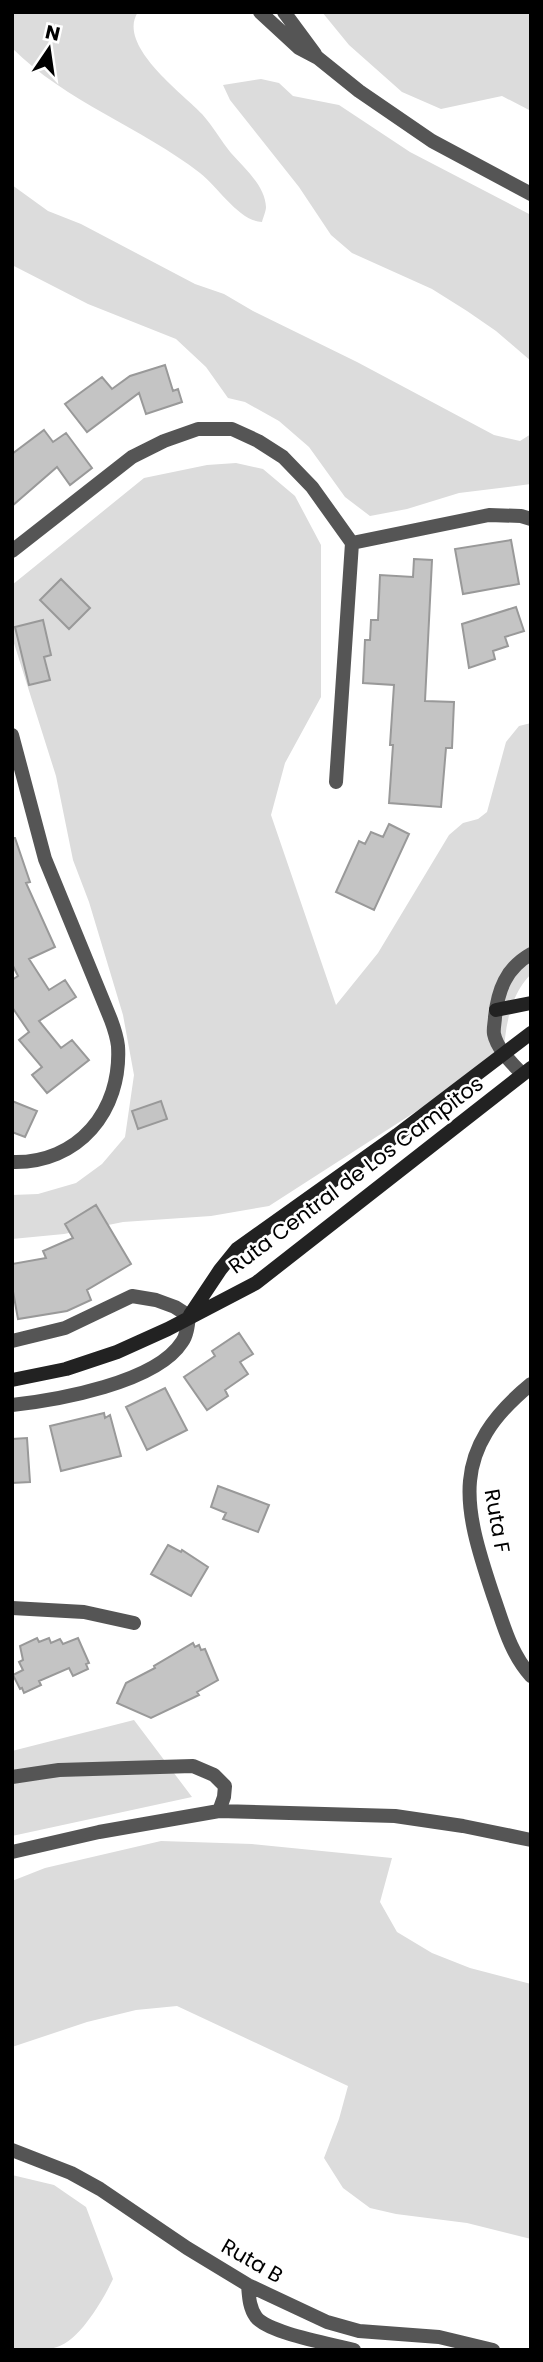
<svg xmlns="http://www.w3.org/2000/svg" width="543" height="2362" viewBox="0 0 543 2362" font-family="Poppins,sans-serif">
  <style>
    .green { fill: #dcdcdc }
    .building { fill: #c4c4c4; stroke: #999; stroke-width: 2 }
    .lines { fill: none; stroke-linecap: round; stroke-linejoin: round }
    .street { stroke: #555; stroke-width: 14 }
    .secondary { stroke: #222; stroke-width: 14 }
    .labels { text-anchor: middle; stroke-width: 5; stroke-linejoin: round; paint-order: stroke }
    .street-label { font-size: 21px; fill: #000; stroke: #fff }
  </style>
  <rect width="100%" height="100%" fill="#fff"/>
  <path class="green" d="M12,12H138C116,45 182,93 202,114C213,126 221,141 231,153C244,168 265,185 266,207C266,211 263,218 262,222C239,221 219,188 200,173C141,127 66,102 12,48Z
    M322,12H531V111L502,96L441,109L402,92L349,45Z
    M261,79L279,83L293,96L339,105L410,152L531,215V361L496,331L467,311L432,289L352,253L331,235L299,187L230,100L223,85Z
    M12,185L48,211L81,224L195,284L224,294L253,311L357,362L494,435L520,441L531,434V484L459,493L407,509L370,516L345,497L309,447L279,421L245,402L228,398L206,367L176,339L88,304L12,265Z
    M236,463L263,469L295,496L321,545V697L285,763L271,815L336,1005L378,953L449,835L463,823L478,819L487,812L506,742L519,726L531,723V974C508,997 505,1031 503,1062L457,1085L269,1206L211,1216L123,1222L64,1234L12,1239V1195L38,1194L76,1183L102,1164L125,1137L134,1075L123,1015L89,902L73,860L56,776L12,637V585L144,478L207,465Z
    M134,1720L192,1797L12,1836V1751Z
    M161,1841L252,1844L392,1858L380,1902L397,1932L432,1953L470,1968L531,1984V2239L467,2223L396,2214L370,2208L343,2188L324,2158L339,2119L348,2086L177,2006L136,2010L87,2022L12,2047V1881L45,1868Z
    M12,2175L54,2185L86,2207L113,2279C103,2300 80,2340 57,2347C43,2352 26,2350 12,2350Z"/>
  <path class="building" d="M165,365L173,391L178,389L182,402L146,414L139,393L87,432L65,404L102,377L112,389L130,376Z
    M44,430L53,442L66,433L92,468L70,485L57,467L12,506V454Z
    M511,540L519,584L463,594L455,549Z
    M414,559L432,560L425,701L454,702L452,748H446L441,807L389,803L393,745H390L394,685L363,683L365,640H370L371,620H378L380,575L413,577Z
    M61,579L90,608L69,629L40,600Z
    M516,607L524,631L505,637L508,646L493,651L495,659L469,668L462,624Z
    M43,620L51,655L44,657L50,680L29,685L15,627Z
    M389,824L409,834L374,910L336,892L359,841L365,844L371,832L383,837Z
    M12,838H15L30,882L26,883L55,947L29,959L49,990L65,980L76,997L39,1021L61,1048L72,1040L89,1060L47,1093L32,1075L42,1067L19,1040L29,1032L12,1007V980L18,976L12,964Z
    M12,1101L37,1111L25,1137L12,1132Z
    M161,1101L167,1119L138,1129L132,1111Z
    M96,1205L131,1264L87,1290L91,1300L67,1311L18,1319L12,1286V1264L46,1258L43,1251L73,1238L65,1224Z
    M239,1333L253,1354L240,1362L248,1374L225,1390L228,1396L207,1410L184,1377L215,1356L212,1351Z
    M165,1388L187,1430L147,1450L126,1407Z
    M104,1413L105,1418L110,1415L121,1456L61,1471L50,1426Z
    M27,1438L30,1482L12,1483V1439Z
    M218,1486L269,1505L258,1532L223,1519L226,1513L211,1507Z
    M168,1545L181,1552L182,1550L208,1567L191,1596L151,1574Z
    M37,1638L39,1642L49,1638L51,1643L60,1639L63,1644L78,1638L89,1663L86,1664L88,1669L73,1676L69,1668L39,1681L41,1685L24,1693L22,1688L20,1689L13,1675L23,1670L19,1662L23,1660L20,1646Z
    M193,1643L195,1647L199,1645L201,1650L205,1649L218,1680L197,1692L199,1695L151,1718L117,1703L126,1683L155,1668L154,1666Z"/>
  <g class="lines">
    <path class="street" d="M260,12L299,48L318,58L359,91L432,141L531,194
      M284,12L315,54
      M352,543L489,515L521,516L531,519
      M12,551L132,457L164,441L198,429H232L258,441L283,457L312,487L352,543L336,782
      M12,735L45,859L111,1020C114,1028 117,1038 118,1046C122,1111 78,1164 12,1162
      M522,1074C512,1063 497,1049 494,1034C493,1029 495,1022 495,1017C498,990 506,968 531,954
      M12,1341L65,1328L132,1296L156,1300L175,1307L189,1316C188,1325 187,1335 182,1342C156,1383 57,1400 12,1405
      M531,1384C449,1451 463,1505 493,1595C503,1623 510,1653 531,1676
      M12,1608L84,1612L134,1623
      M12,1777L59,1770L193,1766L214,1775L225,1786L224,1797L219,1811
      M12,1852L99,1832L219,1811L395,1816L463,1826L531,1840
      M12,2150L71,2173L100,2189L187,2248L248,2285L327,2322L359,2331L439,2337L493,2350
      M248,2285C249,2296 249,2307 256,2317C268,2333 332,2344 354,2350"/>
    <path class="secondary" d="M496,1010L531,1003
      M190,1315L220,1270L237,1249L397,1135L531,1033
      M12,1380L66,1369L117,1352L168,1329L256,1283L531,1068"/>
  </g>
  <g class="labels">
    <g class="street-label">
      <text transform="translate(356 1175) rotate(-37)" y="7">Ruta Central de Los Campitos</text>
      <text transform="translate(497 1521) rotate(80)" y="7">Ruta F</text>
      <text transform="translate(252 2261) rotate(30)" y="7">Ruta B</text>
    </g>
  </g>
  <rect width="543" height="2362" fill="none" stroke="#000000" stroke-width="28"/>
  <g transform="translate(49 49) rotate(13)" stroke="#ffffff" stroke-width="5" paint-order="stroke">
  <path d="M0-5L12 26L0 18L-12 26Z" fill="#000000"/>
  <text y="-10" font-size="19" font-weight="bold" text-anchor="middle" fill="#000000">N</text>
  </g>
</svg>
